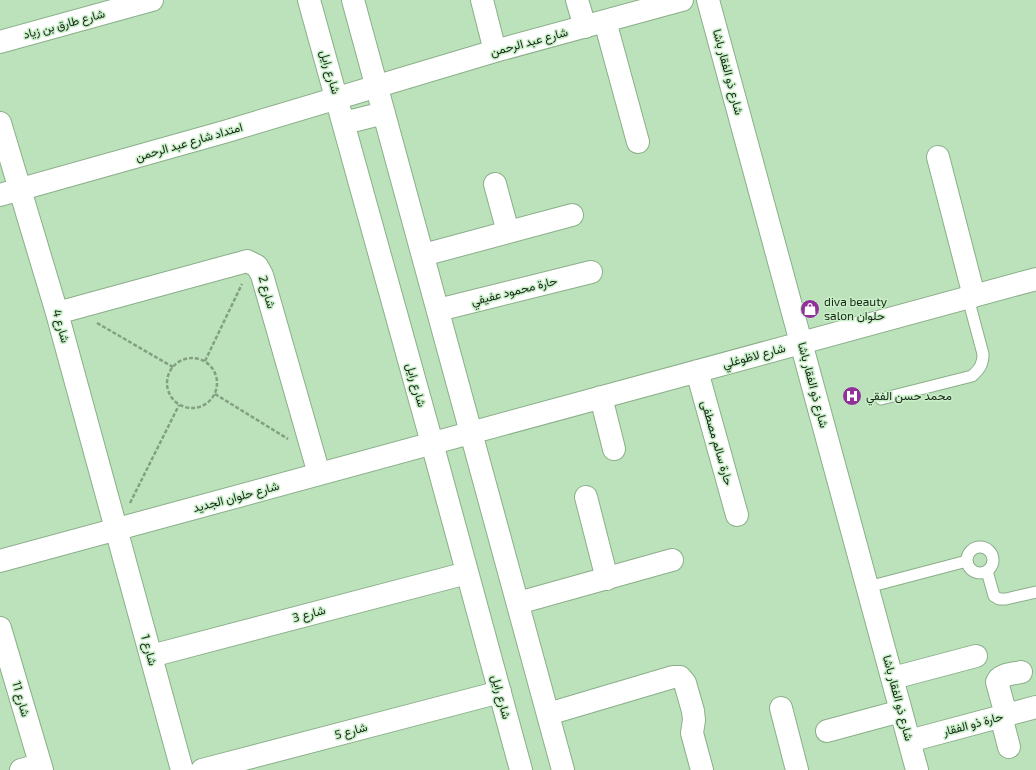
<svg xmlns="http://www.w3.org/2000/svg" width="1036" height="770" viewBox="0 0 1036 770" font-family="'Exo 2',Vazirmatn,sans-serif">
  <style>
    .lines { fill: none; stroke-linecap: round; stroke-linejoin: round }
    .lane-casing { stroke: #8aaf89; stroke-width: 13 }
    .street-casing { stroke: #8aaf89; stroke-width: 24 }
    .secondary-casing { stroke: #8aaf89; stroke-width: 24 }
    .path { stroke: #83a082; stroke-width: 2.5; stroke-dasharray: 4 2; stroke-linecap: butt }
    .lane { stroke: #fff; stroke-width: 11 }
    .street { stroke: #fff; stroke-width: 22 }
    .secondary { stroke: #fff; stroke-width: 22 }
    .labels { text-anchor: middle; stroke-width: 3; stroke-linejoin: round; paint-order: stroke }
    .street-label { font-size: 12px; fill: #182618; stroke: #c8efc7 }
    .poi-label { font-size: 12px; fill: #182618; stroke: #c8efc7; text-anchor: start }
  </style>
  <rect width="100%" height="100%" fill="#bce2bb"/>
  <g class="lines">
    <g class="lane-casing">
      <path id="lane" d="M881,399L972,376C980,369 983,364 983,354L968,298
        M967 560a13 13 0 1 1 26 0a13 13 0 1 1-26 0Z
        M987,571L994,596L999,599H1006L1036,592
        M868,587L967,561"/>
    </g>
    <g class="street-casing">
      <path id="street" d="M482,0L495,51
        M577,0L585,27
        M708,0L917,770
        M605,21L638,142
        M0,42L152,0
        M0,123L57,313L182,770
        M938,157L974,296
        M495,184L508,232
        M0,195L224,132L495,51L682,0
        M423,255L572,215
        M438,310L591,272
        M57,313L240,263L247,261L257,266L262,275L319,474
        M697,371L737,515
        M601,397L614,449
        M586,497L607,579
        M0,561L1036,279
        M518,603L672,560
        M0,628L42,770
        M151,656L467,573
        M893,678L976,656
        M781,708L797,770
        M548,714L673,677H680L685,683L693,711L694,720L692,733L702,770
        M1006,715L997,682C1000,674 1013,674 1021,672
        M1001,716L1009,747
        M827,731L901,711
        M909,741L1036,707
        M21,770L40,765
        M202,770L500,692"/>
    </g>
    <g class="secondary-casing">
      <path id="secondary" d="M309,0L432,443L521,770
        M353,0L563,770
        M344,123L384,113"/>
    </g>
    <path class="path" d="M97,323L173,367
      M167 383a25 25 0 1 1 50 0a25 25 0 1 1-50 0Z
      M205,361L242,284
      M215,394L288,439
      M130,503L179,405"/>
    <use href="#lane" class="lane"/>
    <use href="#street" class="street"/>
    <use href="#secondary" class="secondary"/>
  </g>
  <defs>
    <g id="shop-disc" transform="scale(1)"><circle r="9.5" fill="#903099" stroke="#c8efc7"/><path d="M-5-2.5h2.3a2.7 3.5 0 0 1 5.4 0H5L5.5 6h-11ZM-1.5-2.5h3a1.5 2.3 0 0 0-3 0Z" fill="#fff"/></g>
    <g id="hospital-disc" transform="scale(1)"><circle r="9.5" fill="#903099" stroke="#c8efc7"/><path d="M-5-5h3v3.5h4V-5h3V5h-3V1.5h-4V5h-3Z" fill="#fff"/></g>
  </defs>
  <g fill-rule="evenodd">
    <use href="#shop-disc" x="810" y="309"/>
    <use href="#hospital-disc" x="852" y="396"/>
  </g>
  <g class="labels">
    <g class="street-label">
      <text transform="translate(64 24) rotate(-15)" y="4">شارع طارق بن زياد</text>
      <text transform="translate(529 42) rotate(-15)" y="4">شارع عبد الرحمن</text>
      <text transform="translate(330 72) rotate(74)" y="4">شارع رايل</text>
      <text transform="translate(728 72) rotate(75)" y="4">شارع ذو الفقار باشا</text>
      <text transform="translate(189 142) rotate(-16)" y="4">امتداد شارع عبد الرحمن</text>
      <text transform="translate(514 291) rotate(-14)" y="4">حارة محمود عفيفي</text>
      <text transform="translate(267 292) rotate(74)" y="4">شارع 2</text>
      <text transform="translate(61 326) rotate(74)" y="4">شارع 4</text>
      <text transform="translate(754 356) rotate(-15)" y="4">شارع لاظوغلي</text>
      <text transform="translate(416 385) rotate(74)" y="4">شارع رايل</text>
      <text transform="translate(813 385) rotate(75)" y="4">شارع ذو الفقار باشا</text>
      <text transform="translate(717 443) rotate(74)" y="4">حارة سالم مصطفى</text>
      <text transform="translate(236 497) rotate(-15)" y="4">شارع حلوان الجديد</text>
      <text transform="translate(309 614) rotate(-15)" y="4">شارع 3</text>
      <text transform="translate(149 650) rotate(75)" y="4">شارع 1</text>
      <text transform="translate(501 697) rotate(75)" y="4">شارع رايل</text>
      <text transform="translate(898 698) rotate(75)" y="4">شارع ذو الفقار باشا</text>
      <text transform="translate(21 699) rotate(74)" y="4">شارع 11</text>
      <text transform="translate(973 724) rotate(-15)" y="4">حارة ذو الفقار</text>
      <text transform="translate(351 731) rotate(-15)" y="4">شارع 5</text>
    </g>
    <g class="poi-label">
      <text x="824" y="306">diva beauty<tspan x="824" dy="14">salon حلوان</tspan></text>
      <text x="866" y="400">محمد حسن الفقي</text>
    </g>
  </g>
</svg>
